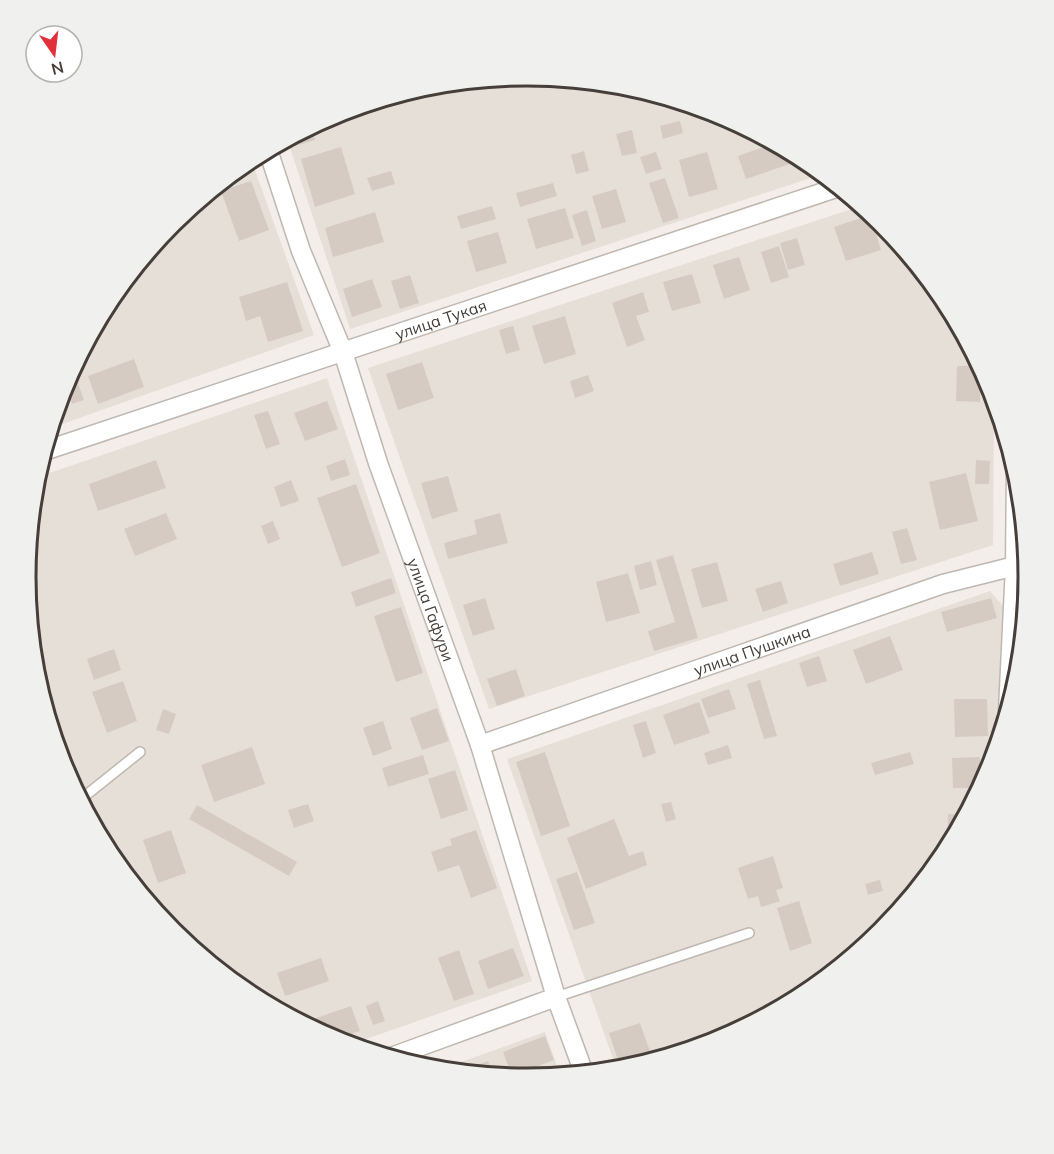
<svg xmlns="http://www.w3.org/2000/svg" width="1054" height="1154" viewBox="0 0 1054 1154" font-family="Mulish,sans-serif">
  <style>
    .residential { fill: #e6dfd8 }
    .building { fill: #d6cbc3 }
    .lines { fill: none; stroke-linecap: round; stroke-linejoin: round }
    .lane-casing { stroke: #c0b7b0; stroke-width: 12 }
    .street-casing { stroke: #c0b7b0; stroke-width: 21 }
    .lane { stroke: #fff; stroke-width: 9 }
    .street { stroke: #fff; stroke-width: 18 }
    .labels { text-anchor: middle; stroke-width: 6; stroke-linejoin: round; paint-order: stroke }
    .street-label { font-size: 16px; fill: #463e38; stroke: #fff }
    .rim { fill: none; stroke: #463e38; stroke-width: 3 }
  </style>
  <rect width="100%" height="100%" fill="#f3eee9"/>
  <path class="residential" d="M527,76L625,85L719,114L806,160L823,174L350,329L287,139L335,114L429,85Z
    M251,159L314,335L51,428L64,385L110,298L173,222Z
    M861,206L882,223L944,299L990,385L994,397L993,545L489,709L368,368Z
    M327,378L532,981L349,1045L335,1040L248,994L172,931L110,855L64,769L35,675L26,577L35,478Z
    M990,591L1003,606L998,745L990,769L944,856L881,932L805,994L719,1040L617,1070L507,759Z
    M545,1032L560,1075L527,1078L439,1070Z"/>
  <path class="building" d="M680,121L683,133L663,139L660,126Z
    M311,126L315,140L295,146L292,137Z
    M632,130L637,153L622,156L616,134Z
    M768,140L804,159L746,179L738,156L770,145Z
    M341,147L355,194L315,207L301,159Z
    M584,151L589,171L576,174L571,155Z
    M656,152L662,169L646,174L640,157Z
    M707,152L718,189L689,197L679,160Z
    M391,171L395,184L372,191L367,178Z
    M665,178L679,218L663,223L649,183Z
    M251,181L269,230L239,241L221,191Z
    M553,183L557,196L520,207L516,193Z
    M616,189L626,222L602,229L592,196Z
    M492,206L496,219L461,229L457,216Z
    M565,208L574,238L536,249L527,219Z
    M587,210L596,241L582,246L572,215Z
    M375,212L384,242L333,257L325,228Z
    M870,215L881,250L846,261L834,227Z
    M874,216L882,223L891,234L880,237Z
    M498,232L507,263L476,272L467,241Z
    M797,238L805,265L788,270L780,243Z
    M779,246L789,277L771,283L761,252Z
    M739,257L750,290L724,299L713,265Z
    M692,274L701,303L672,311L663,282Z
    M410,275L419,303L400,309L391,281Z
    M372,279L382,307L352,317L343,289Z
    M287,282L303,331L268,342L260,316L246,321L239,297Z
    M643,292L649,312L636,316L645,340L627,347L612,303Z
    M565,316L576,354L544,364L532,326Z
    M513,326L520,350L506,354L499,330Z
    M134,359L144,387L98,404L88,376Z
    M422,362L434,398L398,410L386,374Z
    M957,366H980V402L956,401Z
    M75,375L84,400L72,404L65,382L67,378Z
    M588,375L594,391L575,398L570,381Z
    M327,401L338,429L305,441L294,413Z
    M268,411L280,444L266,449L254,415Z
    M345,459L350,475L331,481L326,466Z
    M156,460L166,488L98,511L89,484Z
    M976,460L990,461L989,484H975Z
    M966,473L978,521L940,530L929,482Z
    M448,476L458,511L432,519L421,483Z
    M291,480L299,501L281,507L274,487Z
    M356,484L380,553L342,567L317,498Z
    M166,513L177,539L135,556L124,529Z
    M500,513L508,543L448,559L444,543L477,534L474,520Z
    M273,521L280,539L268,544L261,526Z
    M907,528L917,560L901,564L892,532Z
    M872,552L879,574L840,586L833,564Z
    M673,555L698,638L654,651L648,631L675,622L656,560Z
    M651,561L657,585L640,590L634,566Z
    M717,562L728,601L702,608L691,569Z
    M628,573L640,613L606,622L596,582Z
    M391,578L396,593L356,607L351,592Z
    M781,581L788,603L763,612L755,589Z
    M485,598L495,629L473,636L463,605Z
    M991,598L997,618L947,632L941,612Z
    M401,607L423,673L396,682L374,616Z
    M890,636L903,670L866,684L853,650Z
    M114,649L121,670L94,680L87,659Z
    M819,656L827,681L807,687L799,663Z
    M516,669L525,696L497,706L487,679Z
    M760,680L777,736L764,739L747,684Z
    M123,681L137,721L107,733L92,692Z
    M729,689L736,709L708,718L701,699Z
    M954,699H987L988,736L955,737Z
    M699,702L710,733L674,745L663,715Z
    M437,708L449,741L422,750L410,718Z
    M163,709L176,714L169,734L156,730Z
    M383,721L392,749L373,756L363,728Z
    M646,721L656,753L643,758L633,725Z
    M728,745L732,758L708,765L704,753Z
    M252,747L265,784L214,802L201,765Z
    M545,752L570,826L541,836L516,762Z
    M910,752L914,764L875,775L871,763Z
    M423,755L429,774L388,787L382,768Z
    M980,757V788H953L952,758Z
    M455,770L468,810L441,819L428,779Z
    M671,802L676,819L666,822L661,804Z
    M308,804L314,821L294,828L288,810Z
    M197,805L297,862L289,876L189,819Z
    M948,814L966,815L947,850Z
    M614,819L629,856L643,851L647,865L586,889L567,838Z
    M171,830L186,873L158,883L143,840Z
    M476,830L497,888L471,898L459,865L438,872L431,852L452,845L450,839Z
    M773,856L783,888L776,890L780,901L761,907L758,896L748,899L738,868Z
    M577,872L595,923L574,930L556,879Z
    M880,880L883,891L868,895L865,884Z
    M799,901L812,943L790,951L777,908Z
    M513,948L524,976L488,989L478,961Z
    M459,950L474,994L454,1001L438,958Z
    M321,958L329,981L285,996L277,973Z
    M378,1001L385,1021L373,1025L366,1006Z
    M351,1006L360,1031L334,1040L302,1023Z
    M640,1023L653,1060L621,1069L609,1033Z
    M545,1036L554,1060L512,1076L503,1052Z
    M488,1061L493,1075L461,1072Z"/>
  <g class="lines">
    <g class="lane-casing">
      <path id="lane" d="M80,800L140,752
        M556,997L749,933"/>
    </g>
    <g class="street-casing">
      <g id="street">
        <path id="s1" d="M268,150L301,251L343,352L378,463L480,745L556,997L584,1073"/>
        <path id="s2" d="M44,451L839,187"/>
        <path d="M1008,710L1015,566L1016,469"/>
        <path id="s3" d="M480,745L943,584L1015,566L1028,569"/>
        <path d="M391,1057L556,997"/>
      </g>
    </g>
    <use href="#lane" class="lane"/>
    <use href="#street" class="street"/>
  </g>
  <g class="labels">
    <g class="street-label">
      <text dy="6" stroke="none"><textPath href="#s2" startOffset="418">улица Тукая</textPath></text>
      <text dy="6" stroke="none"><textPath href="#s1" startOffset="488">улица Гафури</textPath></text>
      <text dy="6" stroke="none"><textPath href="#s3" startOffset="288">улица Пушкина</textPath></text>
    </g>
  </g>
  <path d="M0 0H1054V1154H0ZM36 577a491 491 0 1 1 982 0a491 491 0 1 1-982 0Z" fill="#f0f0ef" fill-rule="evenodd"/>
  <path class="rim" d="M36 577a491 491 0 1 1 982 0a491 491 0 1 1-982 0Z"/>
  <g transform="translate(54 54) rotate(166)"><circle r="28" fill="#ffffff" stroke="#b5b2af" stroke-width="1.5"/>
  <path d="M0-4.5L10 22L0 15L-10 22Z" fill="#e2303b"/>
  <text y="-9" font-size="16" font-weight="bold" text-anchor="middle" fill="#463e38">N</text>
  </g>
</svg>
